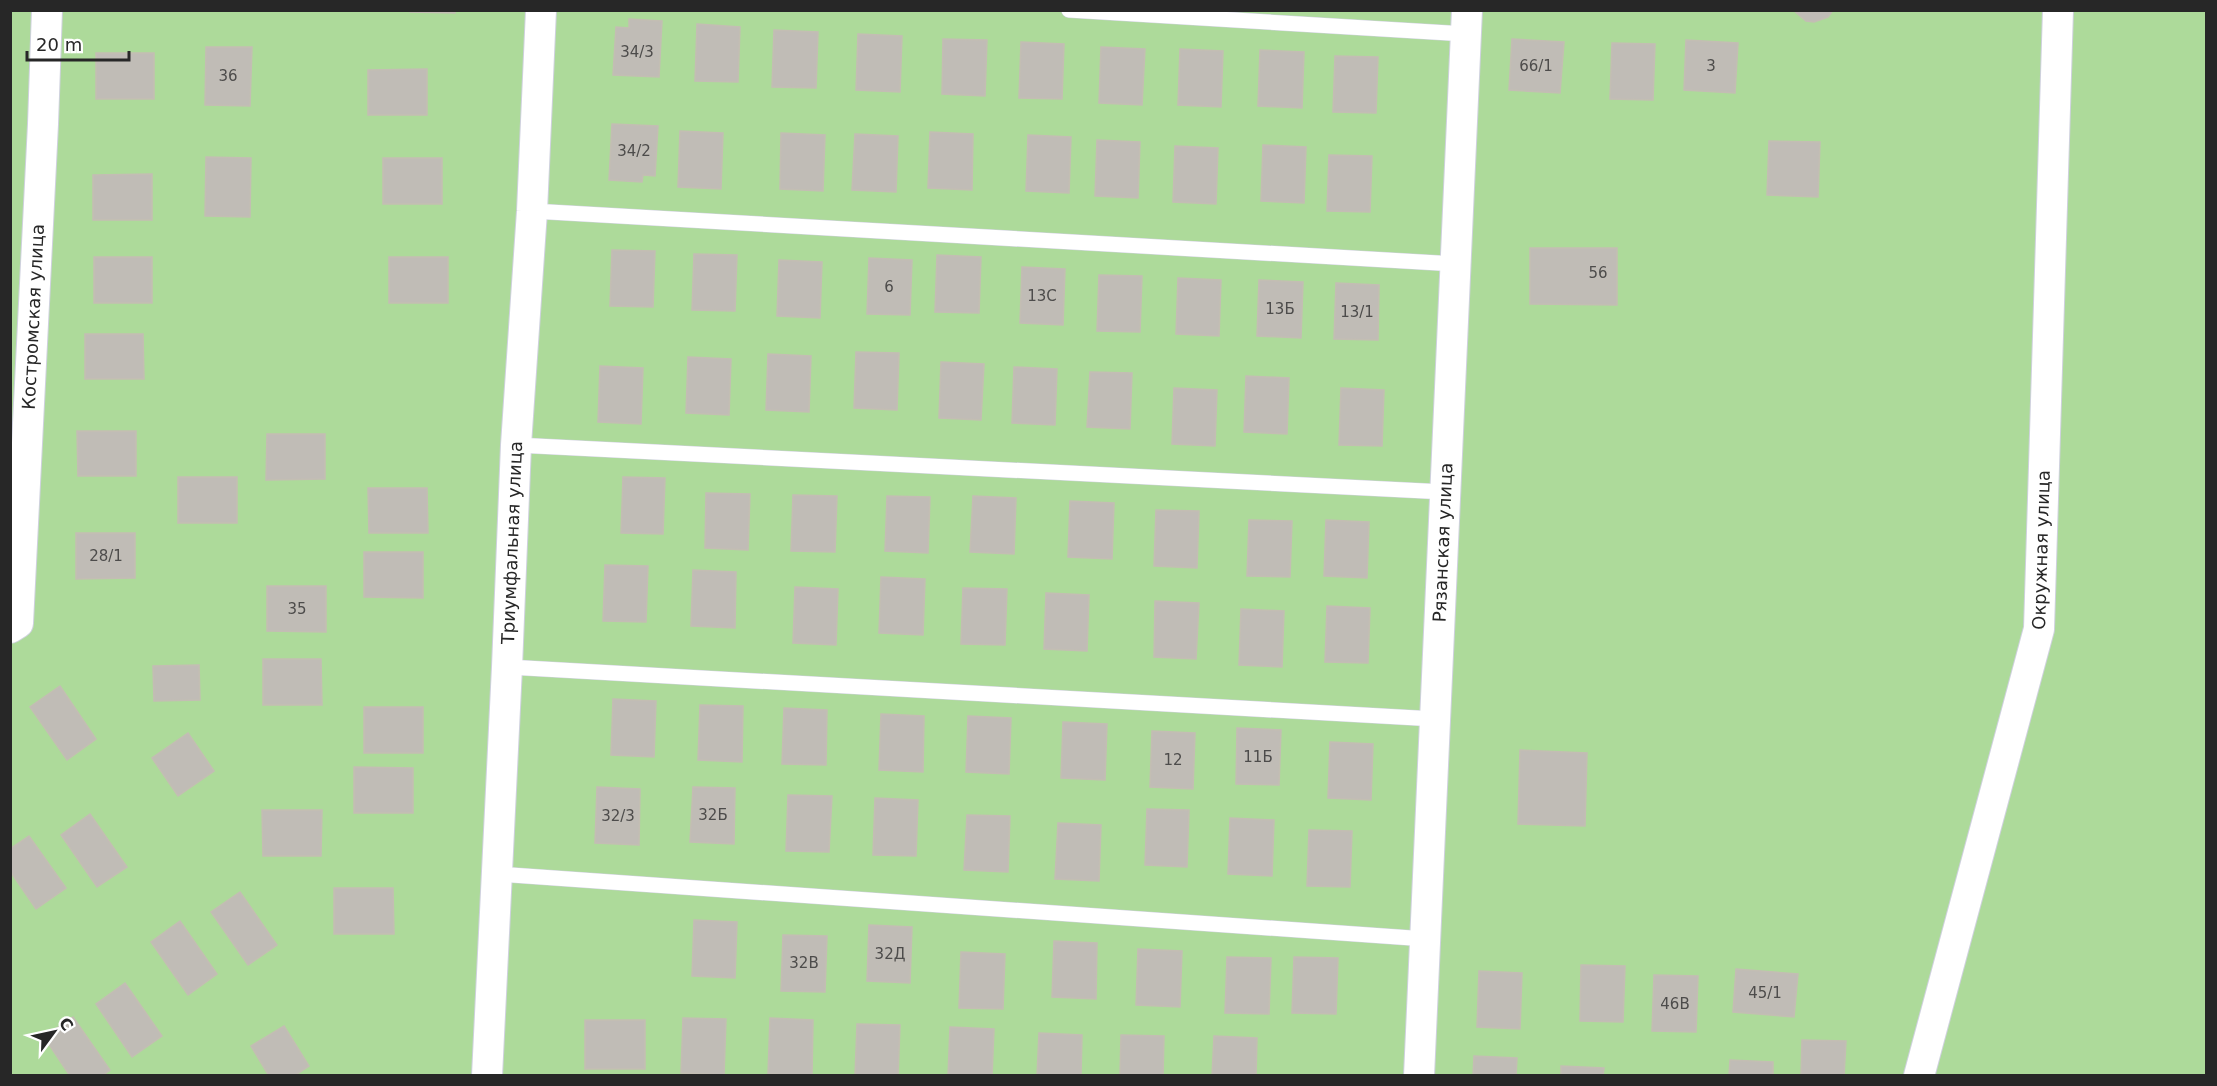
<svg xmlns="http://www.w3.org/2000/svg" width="2217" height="1086" viewBox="0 0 2217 1086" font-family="'DejaVu Sans',sans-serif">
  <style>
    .green { fill: #adda9a }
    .building { fill: #c0bcb6; stroke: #c3beb3; stroke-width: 1.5 }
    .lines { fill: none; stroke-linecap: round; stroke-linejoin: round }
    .service-casing { stroke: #cfd1de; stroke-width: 16 }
    .minor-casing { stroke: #cfd1de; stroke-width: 32 }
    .service { stroke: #fff; stroke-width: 15 }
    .minor { stroke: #fff; stroke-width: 30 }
    .labels { text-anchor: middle; stroke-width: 4.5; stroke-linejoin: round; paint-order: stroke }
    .number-label { font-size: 15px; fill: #4d4c4b }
    .street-label { font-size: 18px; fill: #272727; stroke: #fff }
  </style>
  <rect width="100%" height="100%" fill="#e8e2d9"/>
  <path class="green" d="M11,11H2206V1075H11Z"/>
  <path class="building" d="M410,10H455V13L410,12Z
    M1793,10H1833L1828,17L1814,22L1806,21Z
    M629,19L662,21L659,77L613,75L616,27L629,28Z
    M697,24L740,27L738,82L695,81Z
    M774,30L818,32L816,88L772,87Z
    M858,34L902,36L900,92L856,90Z
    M943,39L987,40L985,96L942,94Z
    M1512,39L1564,42L1560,93L1509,90Z
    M1686,40L1738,43L1735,93L1684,90Z
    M1021,42L1064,44L1062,99L1019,98Z
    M1612,43L1655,44L1653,100L1610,99Z
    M206,47H252L250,106L205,105Z
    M1101,47L1145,49L1142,105L1099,103Z
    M1180,49L1223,51L1221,107L1178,105Z
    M1260,50L1304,52L1302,108L1258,106Z
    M96,53H154V99H96Z
    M1335,56L1378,57L1376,113L1333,112Z
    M427,69V115H368V70Z
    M612,124L658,126L655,176L643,175L642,182L609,180Z
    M680,131L723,133L721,189L678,187Z
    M930,132L973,134L972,190L928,188Z
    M781,133L825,135L823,191L780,189Z
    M855,134L898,136L896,192L852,190Z
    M1028,135L1071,137L1069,193L1026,191Z
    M1097,140L1140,142L1138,198L1095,196Z
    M1769,141L1820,142L1818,197L1767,195Z
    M1263,145L1306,147L1304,203L1261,201Z
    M1175,146L1218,148L1216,204L1173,202Z
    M1329,155L1372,156L1370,212L1327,211Z
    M206,157L251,158L250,217L205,216Z
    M383,158H442V204H383Z
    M152,174V220H93V175Z
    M1530,248H1617V305L1530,304Z
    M612,250L655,251L653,307L610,306Z
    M694,254L737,255L735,311L692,310Z
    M937,255L981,257L979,313L935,312Z
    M94,257H152V303H94Z
    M389,257H448V303H389Z
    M869,258L912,260L910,315L867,314Z
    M779,260L822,262L820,318L777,316Z
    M1022,267L1065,269L1063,325L1020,323Z
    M1099,275L1142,276L1140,332L1097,331Z
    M1178,278L1221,280L1219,336L1176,334Z
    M1259,280L1303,282L1301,338L1257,336Z
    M1336,283L1379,285L1378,340L1334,339Z
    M85,334H143L144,379H85Z
    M856,352L899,353L897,410L854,408Z
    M768,354L811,356L809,412L766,410Z
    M688,357L731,359L729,415L686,413Z
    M941,362L984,364L981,420L939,418Z
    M600,366L643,368L641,424L598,422Z
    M1014,367L1057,369L1055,425L1012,423Z
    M1090,372L1132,373L1130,429L1087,427Z
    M1246,376L1289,378L1287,434L1244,432Z
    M1174,388L1217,390L1215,446L1172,444Z
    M1341,388L1384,390L1382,446L1339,445Z
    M77,431H136V476H78Z
    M267,434H325V479L266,480Z
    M178,477H237V523H178Z
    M623,477L665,478L663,534L621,533Z
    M368,488H427L428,533H369Z
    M706,493L750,494L748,550L705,548Z
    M793,495L837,496L835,552L791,551Z
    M887,496L930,497L928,553L885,551Z
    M973,496L1016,498L1014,554L970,552Z
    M1070,501L1114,503L1112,559L1068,557Z
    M1156,510L1199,511L1197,568L1154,566Z
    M1249,520L1292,521L1290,577L1247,576Z
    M1326,520L1369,522L1367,578L1324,576Z
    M76,533H135V578L76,579Z
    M364,552H423V598L364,597Z
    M605,565L648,566L646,622L603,621Z
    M693,570L736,572L735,628L691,626Z
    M881,577L925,579L923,635L879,633Z
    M267,586H326V632L267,631Z
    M795,587L838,589L836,645L793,643Z
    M963,588L1007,589L1005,645L961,644Z
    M1046,593L1089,595L1087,651L1044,649Z
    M1155,601L1199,603L1196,659L1154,657Z
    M1327,606L1370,608L1368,663L1325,662Z
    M1241,609L1284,611L1282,667L1239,665Z
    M263,659H321L322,705H263Z
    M199,665L200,700L154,701L153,666Z
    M60,686L96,739L67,760L30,707Z
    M613,699L656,701L654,757L611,755Z
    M700,705L743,706L742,762L698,760Z
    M364,707H423V753H364Z
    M784,708L827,710L826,765L782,764Z
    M881,714L924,716L923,772L879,770Z
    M968,716L1011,718L1009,774L966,772Z
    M1063,722L1107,724L1105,780L1061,778Z
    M1237,728L1281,730L1279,785L1236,784Z
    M1152,731L1195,733L1193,789L1150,787Z
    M188,733L214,771L178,796L152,758Z
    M1330,742L1373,744L1371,800L1328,798Z
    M1520,750L1587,753L1585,826L1518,824Z
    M354,767L413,768V813H354Z
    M597,787L640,789L639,845L595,843Z
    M693,787L735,788L734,844L690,842Z
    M788,795L832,796L829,852L786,851Z
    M875,798L918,800L916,856L873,855Z
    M1147,809L1189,810L1187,867L1145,865Z
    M262,810H322L321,856H263Z
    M90,814L127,867L97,887L61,835Z
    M967,815L1010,816L1008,872L964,870Z
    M1230,818L1274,820L1272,876L1228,874Z
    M1058,823L1101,825L1099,881L1055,879Z
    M1309,830L1352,831L1350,887L1307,886Z
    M29,836L66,888L36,909L10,871V849Z
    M334,888H393L394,934H334Z
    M240,892L277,945L248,965L211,912Z
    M694,920L737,922L735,978L692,976Z
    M180,921L217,974L188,995L151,942Z
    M869,925L912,927L910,983L867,981Z
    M783,935L827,936L825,992L781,991Z
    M1054,941L1097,943L1096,999L1052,997Z
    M1138,949L1182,951L1180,1007L1136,1005Z
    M961,952L1005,954L1003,1009L959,1008Z
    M1227,957L1271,958L1269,1014L1225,1013Z
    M1294,957L1338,958L1336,1014L1292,1013Z
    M1581,965L1625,966L1623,1022L1580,1021Z
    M1736,969L1798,974L1794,1017L1733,1012Z
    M1479,971L1522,973L1520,1029L1477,1027Z
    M1654,975L1698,976L1696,1032L1652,1031Z
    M125,983L162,1036L132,1057L96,1004Z
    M73,1017L110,1070L102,1076H70L44,1037Z
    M683,1018L726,1019L724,1075L681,1073Z
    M770,1018L813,1020L812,1076L768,1074Z
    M585,1020H645V1069H585Z
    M857,1024L900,1025L898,1076H855Z
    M284,1026L309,1066L294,1076H269L251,1046Z
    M950,1027L994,1029L992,1076H948Z
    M1039,1033L1082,1035L1081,1076H1037Z
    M1121,1035L1164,1036L1163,1076H1120Z
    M1214,1036L1257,1038L1256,1076H1212Z
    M1802,1040L1846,1041L1844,1076H1801Z
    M1474,1056L1517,1058L1516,1076H1473Z
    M1730,1060L1773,1062V1076H1729Z
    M1561,1066L1604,1068L1603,1076H1561Z"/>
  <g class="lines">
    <g class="service-casing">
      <path id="service" d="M1069,10L1466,34
        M532,211L1456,264
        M516,445L1445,492
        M507,667L1435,719
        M496,874L1426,939"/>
    </g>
    <g class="minor-casing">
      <g id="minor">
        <path id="s1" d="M10,628L18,623L43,124L47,10"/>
        <path id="s2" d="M487,1076L507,667L516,445L532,211L541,10"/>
        <path id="s3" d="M1419,1076L1467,10"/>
        <path id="s4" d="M1919,1076L2039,629L2058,10"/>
      </g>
    </g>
    <use href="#service" class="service"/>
    <use href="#minor" class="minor"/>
  </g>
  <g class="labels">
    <g class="number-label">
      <text x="637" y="57">34/3</text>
      <text x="1536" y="71">66/1</text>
      <text x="1711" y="71">3</text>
      <text x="228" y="81">36</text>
      <text x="634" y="156">34/2</text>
      <text x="1598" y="278">56</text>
      <text x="889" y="292">6</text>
      <text x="1042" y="301">13С</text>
      <text x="1280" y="314">13Б</text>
      <text x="1357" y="317">13/1</text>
      <text x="106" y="561">28/1</text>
      <text x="297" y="614">35</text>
      <text x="1258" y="762">11Б</text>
      <text x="1173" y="765">12</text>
      <text x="713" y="820">32Б</text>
      <text x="618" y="821">32/3</text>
      <text x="890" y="959">32Д</text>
      <text x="804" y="968">32В</text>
      <text x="1765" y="998">45/1</text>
      <text x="1675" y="1009">46В</text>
    </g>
    <g class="street-label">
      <text dy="6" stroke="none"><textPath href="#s1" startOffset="316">Костромская улица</textPath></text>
      <text dy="6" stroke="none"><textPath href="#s2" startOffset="534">Триумфальная улица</textPath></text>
      <text dy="6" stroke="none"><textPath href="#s3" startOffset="534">Рязанская улица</textPath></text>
      <text dy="6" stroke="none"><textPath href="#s4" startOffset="542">Окружная улица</textPath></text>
    </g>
  </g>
  <rect width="2217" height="1086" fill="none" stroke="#272727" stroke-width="24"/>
  <g transform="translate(54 1032) rotate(57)" stroke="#ffffff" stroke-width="4.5" paint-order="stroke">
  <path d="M0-4.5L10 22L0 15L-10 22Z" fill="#272727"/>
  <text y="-9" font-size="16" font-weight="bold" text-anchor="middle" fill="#272727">С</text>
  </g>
  <path d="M27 51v9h102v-9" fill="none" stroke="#272727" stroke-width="3"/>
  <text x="36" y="51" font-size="18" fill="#272727" stroke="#ffffff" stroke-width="4.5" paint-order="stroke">20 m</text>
</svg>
